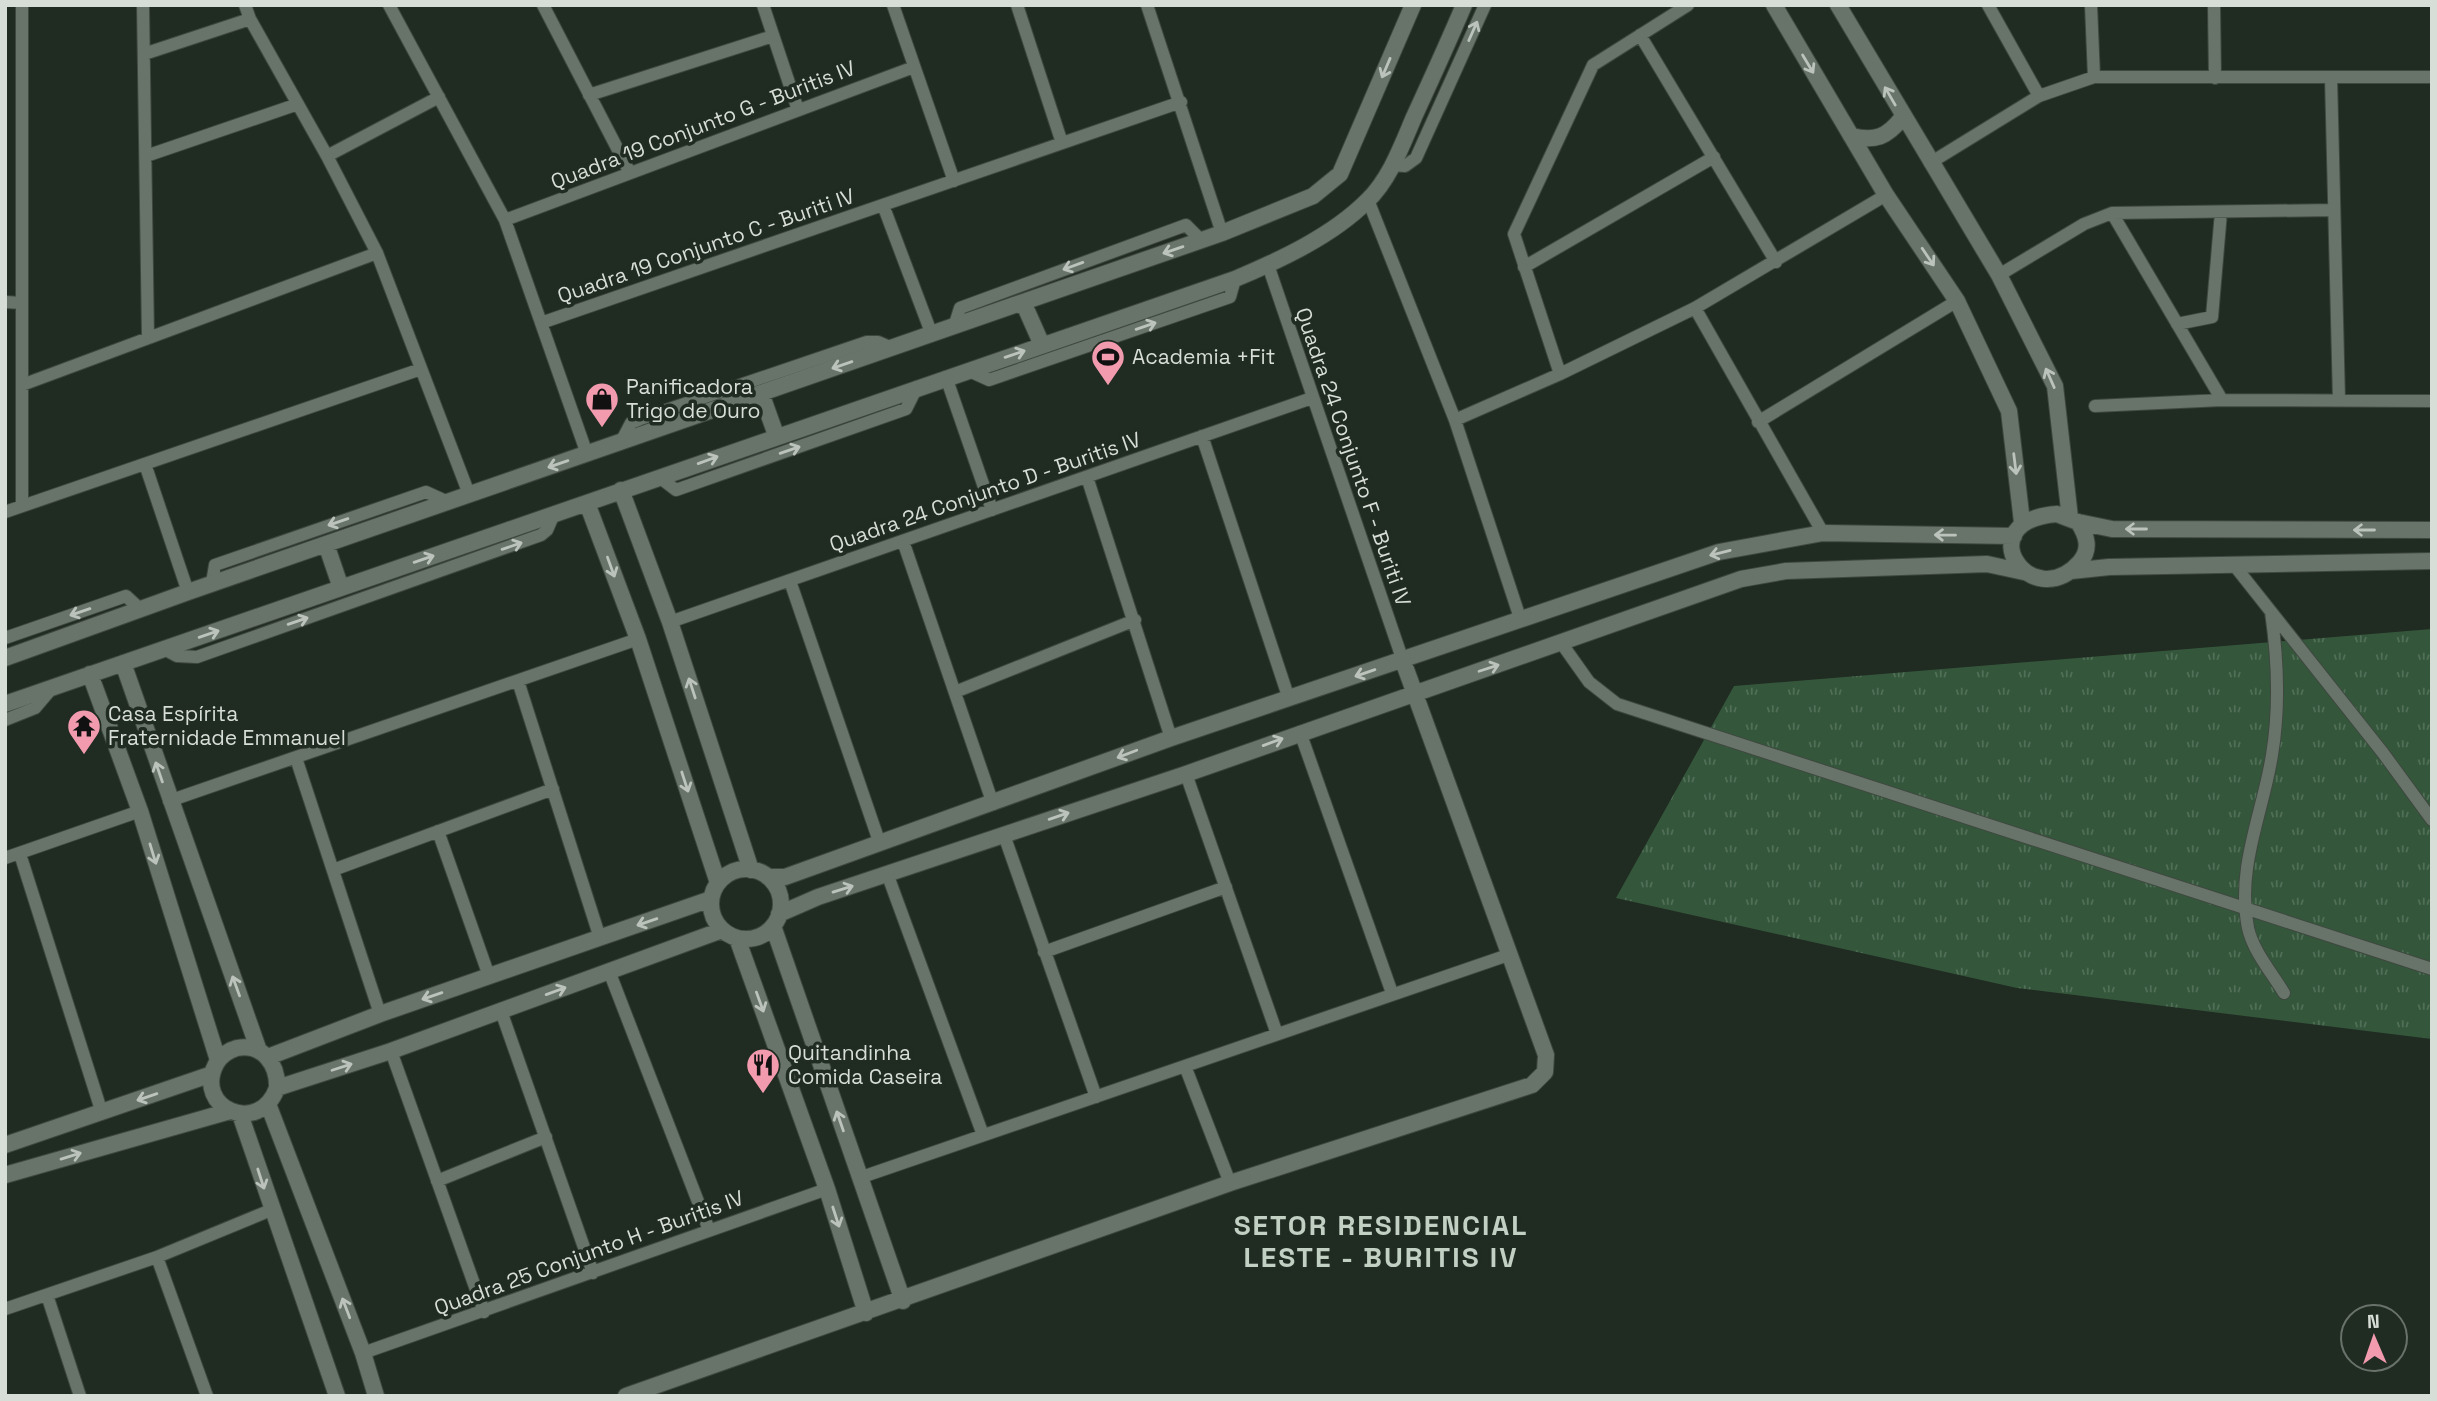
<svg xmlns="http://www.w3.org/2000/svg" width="2437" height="1401" viewBox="0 0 2437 1401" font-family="'Space Grotesk',sans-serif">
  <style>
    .grass { fill: url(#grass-tufts) }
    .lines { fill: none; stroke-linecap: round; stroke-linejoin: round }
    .minor-casing { stroke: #3f4840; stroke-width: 14 }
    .tertiary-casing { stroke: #3f4840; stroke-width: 18 }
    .minor { stroke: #687469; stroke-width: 12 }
    .tertiary { stroke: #687469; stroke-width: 16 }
    .oneway { stroke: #bbc3bc }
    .labels { text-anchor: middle; stroke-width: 7; stroke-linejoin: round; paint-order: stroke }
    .street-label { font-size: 21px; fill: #d7ddd7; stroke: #202b22 }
    .poi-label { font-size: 21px; fill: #d7ddd7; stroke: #202b22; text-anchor: start }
    .district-label { font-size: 28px; font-weight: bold; letter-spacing: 2px; fill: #c2d0c4; stroke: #202b22 }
  </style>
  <defs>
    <pattern id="grass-tufts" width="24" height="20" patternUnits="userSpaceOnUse" patternTransform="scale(1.75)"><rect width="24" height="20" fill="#34573b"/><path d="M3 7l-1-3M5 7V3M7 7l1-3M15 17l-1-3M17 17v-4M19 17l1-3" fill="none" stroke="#516f57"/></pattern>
  </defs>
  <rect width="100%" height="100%" fill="#202b22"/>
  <path class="grass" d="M2432,629V1039L2017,988L1616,898L1734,686Z"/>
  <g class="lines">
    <g class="minor-casing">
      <path id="minor" d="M143,5L148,338
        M245,5L250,19L327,156L377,253L469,494
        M389,5L505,220L587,454
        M543,5L630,173
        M763,5L798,110
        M893,5L954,181
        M1017,5L1062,143
        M1147,5L1222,233
        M1988,5L2039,96
        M2091,5L2094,77
        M2214,5L2215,78
        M1640,35L1776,262
        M144,54L250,19
        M2331,77L2339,400
        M589,95L773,36
        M146,156L298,104
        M327,156L439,97
        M1930,163L2039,96L2094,77H2432
        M1392,165L1405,166L1416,158L1485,5
        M1368,200L1455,420L1520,618
        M883,205L932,335
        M2112,213L2222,400
        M505,220L914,67
        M1268,265L1403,661
        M1524,267L1714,157
        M1999,275L2084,224L2112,213L2334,210
        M5,302L22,303
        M1695,308L1823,533
        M541,323L1181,102
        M2177,324L2212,317L2221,212
        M954,327L960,308L1186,225L1201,240
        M967,370L989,380L1230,297L1235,279
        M1560,374L1514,234L1593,65L1688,5
        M946,377L992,510
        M22,385L377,253
        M2095,406L2222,400L2432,401
        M1455,420L1560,374L1695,308L1886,195
        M1758,422L1957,301
        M1202,436L1289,699
        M621,442L631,423L643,418L867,342H878L892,348
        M145,464L188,592
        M659,477L676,490L906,409L917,387
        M1087,477L1171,738
        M22,506V5
        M5,512L421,369
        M903,541L993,804
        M2234,565L2383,753L2432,820
        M790,581L880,844
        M212,583L215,565L426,492L448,502
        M2271,612C2278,660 2280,707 2272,755C2263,813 2236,867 2248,928C2253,951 2272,973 2284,993
        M670,622L1312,398
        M5,638L126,596L140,609
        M1562,644L1589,682L1617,704L2432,969
        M164,649L177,656L197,657L541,535L547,530L554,514
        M518,681L600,938
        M955,692L1135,620
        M5,720L35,708L52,688
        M1300,732L1392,993
        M296,758L380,1014
        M1186,774L1277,1034
        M169,801L638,639
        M438,831L489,976
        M1004,835L1096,1097
        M20,854L102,1113
        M5,858L140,811
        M333,870L553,789
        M888,876L983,1135
        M1044,952L1226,887
        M609,971L709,1230
        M501,1011L593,1273
        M391,1051L484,1312
        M1185,1066L1230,1183
        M859,1178L1511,954
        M437,1181L546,1137
        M157,1257L207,1396
        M47,1295L80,1396
        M5,1309L157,1257L271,1210
        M363,1353L827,1189"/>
    </g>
    <g class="tertiary-casing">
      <path id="tertiary" d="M1774,5L1886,195L1957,301L2009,411L2022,522
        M1838,5L1999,275L2055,386L2070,518
        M1851,136C1875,142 1887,137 1902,118
        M1023,302L1042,345
        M761,393L776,435
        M621,490L670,622L751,870
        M587,503L638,639L718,883
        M2057,514L2078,522C2087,536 2091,549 2080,562C2031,617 1966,521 2057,514Z
        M2078,522L2112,529L2432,530
        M326,544L341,588
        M2071,571L2109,567L2432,561
        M5,658L188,592L1222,233L1313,196L1340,174L1413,5
        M123,663L259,1051
        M90,674L140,811L218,1060
        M5,704L1235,279C1280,260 1332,236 1367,201C1390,179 1402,145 1414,117C1431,80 1448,43 1464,5
        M711 904a35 35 0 1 1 70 0a35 35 0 1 1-70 0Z
        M768,877H785L1171,738L1719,552L1823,533L2014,536
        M779,914L818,897L1186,774L1741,579L1786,571L1987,564L2024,572
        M773,926L903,1301
        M737,938L827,1189L866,1313
        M268,1057L380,1014L711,899
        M277,1088C278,1065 263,1043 237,1048C229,1050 220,1056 216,1064C193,1108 259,1137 277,1088L391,1051L722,930
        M268,1104L363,1353L376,1396
        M240,1114L337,1396
        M5,1145L212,1074
        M5,1175L230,1111
        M626,1396L1230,1183L1532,1085L1545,1072L1546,1055L1403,661"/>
    </g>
    <use href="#minor" class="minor"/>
    <use href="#tertiary" class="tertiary"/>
  </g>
  <defs><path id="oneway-shaft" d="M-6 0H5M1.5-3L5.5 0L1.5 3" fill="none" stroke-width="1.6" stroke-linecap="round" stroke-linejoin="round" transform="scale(1.75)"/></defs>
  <g class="oneway">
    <use href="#oneway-shaft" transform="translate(1473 31) rotate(-66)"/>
    <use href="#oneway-shaft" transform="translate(1808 64) rotate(59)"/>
    <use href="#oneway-shaft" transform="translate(1386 68) rotate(113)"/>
    <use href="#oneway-shaft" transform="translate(1890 96) rotate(-120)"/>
    <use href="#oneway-shaft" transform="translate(1173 250) rotate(161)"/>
    <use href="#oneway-shaft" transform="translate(1928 257) rotate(56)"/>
    <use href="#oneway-shaft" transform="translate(1073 266) rotate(160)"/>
    <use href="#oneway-shaft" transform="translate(1146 326) rotate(-19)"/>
    <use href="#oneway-shaft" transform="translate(1015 354) rotate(-19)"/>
    <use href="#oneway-shaft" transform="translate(842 365) rotate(161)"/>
    <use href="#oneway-shaft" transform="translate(2050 378) rotate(-114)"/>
    <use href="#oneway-shaft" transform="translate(790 450) rotate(-19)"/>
    <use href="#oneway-shaft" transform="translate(708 460) rotate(-20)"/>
    <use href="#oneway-shaft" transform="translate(558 464) rotate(161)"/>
    <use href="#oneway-shaft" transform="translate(2015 464) rotate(83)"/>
    <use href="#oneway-shaft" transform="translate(338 522) rotate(161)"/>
    <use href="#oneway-shaft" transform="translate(2136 529) rotate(-180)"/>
    <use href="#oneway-shaft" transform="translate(2364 530) rotate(-180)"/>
    <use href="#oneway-shaft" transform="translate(1945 535) rotate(-179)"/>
    <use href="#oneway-shaft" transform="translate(512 546) rotate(-19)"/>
    <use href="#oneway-shaft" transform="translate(1720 553) rotate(166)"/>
    <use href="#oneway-shaft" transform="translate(424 559) rotate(-19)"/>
    <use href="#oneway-shaft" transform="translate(611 567) rotate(70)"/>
    <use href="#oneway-shaft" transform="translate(80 612) rotate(161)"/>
    <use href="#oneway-shaft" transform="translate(298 621) rotate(-19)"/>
    <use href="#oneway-shaft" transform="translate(209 634) rotate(-19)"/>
    <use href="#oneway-shaft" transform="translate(1489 668) rotate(-18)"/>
    <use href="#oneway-shaft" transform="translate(1365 673) rotate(161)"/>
    <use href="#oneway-shaft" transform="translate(692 688) rotate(-108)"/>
    <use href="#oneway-shaft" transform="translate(1273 742) rotate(-20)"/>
    <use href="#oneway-shaft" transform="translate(1127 754) rotate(159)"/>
    <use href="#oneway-shaft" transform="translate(159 772) rotate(-109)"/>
    <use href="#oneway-shaft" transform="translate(685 782) rotate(72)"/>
    <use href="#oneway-shaft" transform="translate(1059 816) rotate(-19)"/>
    <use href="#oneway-shaft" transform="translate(153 854) rotate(73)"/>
    <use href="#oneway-shaft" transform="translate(843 889) rotate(-17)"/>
    <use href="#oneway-shaft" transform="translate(647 922) rotate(161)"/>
    <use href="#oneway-shaft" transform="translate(236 986) rotate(-110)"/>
    <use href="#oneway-shaft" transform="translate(556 991) rotate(-20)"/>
    <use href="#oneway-shaft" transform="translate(432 996) rotate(161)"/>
    <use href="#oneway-shaft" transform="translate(760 1002) rotate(70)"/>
    <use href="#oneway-shaft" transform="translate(342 1067) rotate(-18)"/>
    <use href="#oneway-shaft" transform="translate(147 1097) rotate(161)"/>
    <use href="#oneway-shaft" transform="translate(840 1121) rotate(-109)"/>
    <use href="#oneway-shaft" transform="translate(71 1156) rotate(-17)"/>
    <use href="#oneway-shaft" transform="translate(261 1179) rotate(72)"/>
    <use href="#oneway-shaft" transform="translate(836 1217) rotate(72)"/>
    <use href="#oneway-shaft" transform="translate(346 1308) rotate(-111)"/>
  </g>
  <defs>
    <g id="stadium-pin" transform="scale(1.75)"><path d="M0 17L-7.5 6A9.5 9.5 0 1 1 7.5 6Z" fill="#f29aae" stroke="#202b22"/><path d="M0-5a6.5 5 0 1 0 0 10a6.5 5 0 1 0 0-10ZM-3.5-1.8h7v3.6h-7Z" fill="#111"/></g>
    <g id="shop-pin" transform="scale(1.75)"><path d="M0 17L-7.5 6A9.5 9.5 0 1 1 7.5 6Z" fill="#f29aae" stroke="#202b22"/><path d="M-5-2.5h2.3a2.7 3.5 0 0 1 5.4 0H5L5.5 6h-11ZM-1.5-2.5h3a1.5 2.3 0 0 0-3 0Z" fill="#111"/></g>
    <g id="temple-pin" transform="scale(1.75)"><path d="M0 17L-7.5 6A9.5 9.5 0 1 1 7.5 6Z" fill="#f29aae" stroke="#202b22"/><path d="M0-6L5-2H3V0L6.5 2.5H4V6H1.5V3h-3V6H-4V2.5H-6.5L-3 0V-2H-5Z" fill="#111"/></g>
    <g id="restaurant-pin" transform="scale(1.75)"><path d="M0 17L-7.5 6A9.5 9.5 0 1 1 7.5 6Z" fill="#f29aae" stroke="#202b22"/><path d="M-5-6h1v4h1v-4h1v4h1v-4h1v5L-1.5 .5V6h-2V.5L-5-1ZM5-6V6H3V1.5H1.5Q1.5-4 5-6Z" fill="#111"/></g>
  </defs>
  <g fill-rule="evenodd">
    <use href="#stadium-pin" x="1108" y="357"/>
    <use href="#shop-pin" x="602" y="399"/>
    <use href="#temple-pin" x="84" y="726"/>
    <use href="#restaurant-pin" x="763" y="1065"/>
  </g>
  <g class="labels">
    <g class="street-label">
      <text transform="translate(703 125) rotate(-21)" y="7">Quadra 19 Conjunto G - Buritis IV</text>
      <text transform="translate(706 246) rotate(-19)" y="7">Quadra 19 Conjunto C - Buriti IV</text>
      <text transform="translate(1353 457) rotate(71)" y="7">Quadra 24 Conjunto F - Buriti IV</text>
      <text transform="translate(985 492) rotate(-19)" y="7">Quadra 24 Conjunto D - Buritis IV</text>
      <text transform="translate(589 1253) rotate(-20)" y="7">Quadra 25 Conjunto H - Buritis IV</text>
    </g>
    <g class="poi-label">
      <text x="1132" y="364">Academia +Fit</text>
      <text x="626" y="394">Panificadora<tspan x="626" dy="24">Trigo de Ouro</tspan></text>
      <text x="108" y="721">Casa Espírita<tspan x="108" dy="24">Fraternidade Emmanuel</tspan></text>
      <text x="788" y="1060">Quitandinha<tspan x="788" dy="24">Comida Caseira</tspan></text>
    </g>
    <g class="district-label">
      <text x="1381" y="1235">SETOR RESIDENCIAL<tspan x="1381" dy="32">LESTE - BURITIS IV</tspan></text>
    </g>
  </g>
  <rect width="2437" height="1401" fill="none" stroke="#d7ddd7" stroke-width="14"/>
  <g transform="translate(2374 1338) rotate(358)"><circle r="33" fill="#202b22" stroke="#69726a" stroke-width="2"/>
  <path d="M0-5L12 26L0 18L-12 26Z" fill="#f29aae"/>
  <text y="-10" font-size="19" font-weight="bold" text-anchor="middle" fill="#d7ddd7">N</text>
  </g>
</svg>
